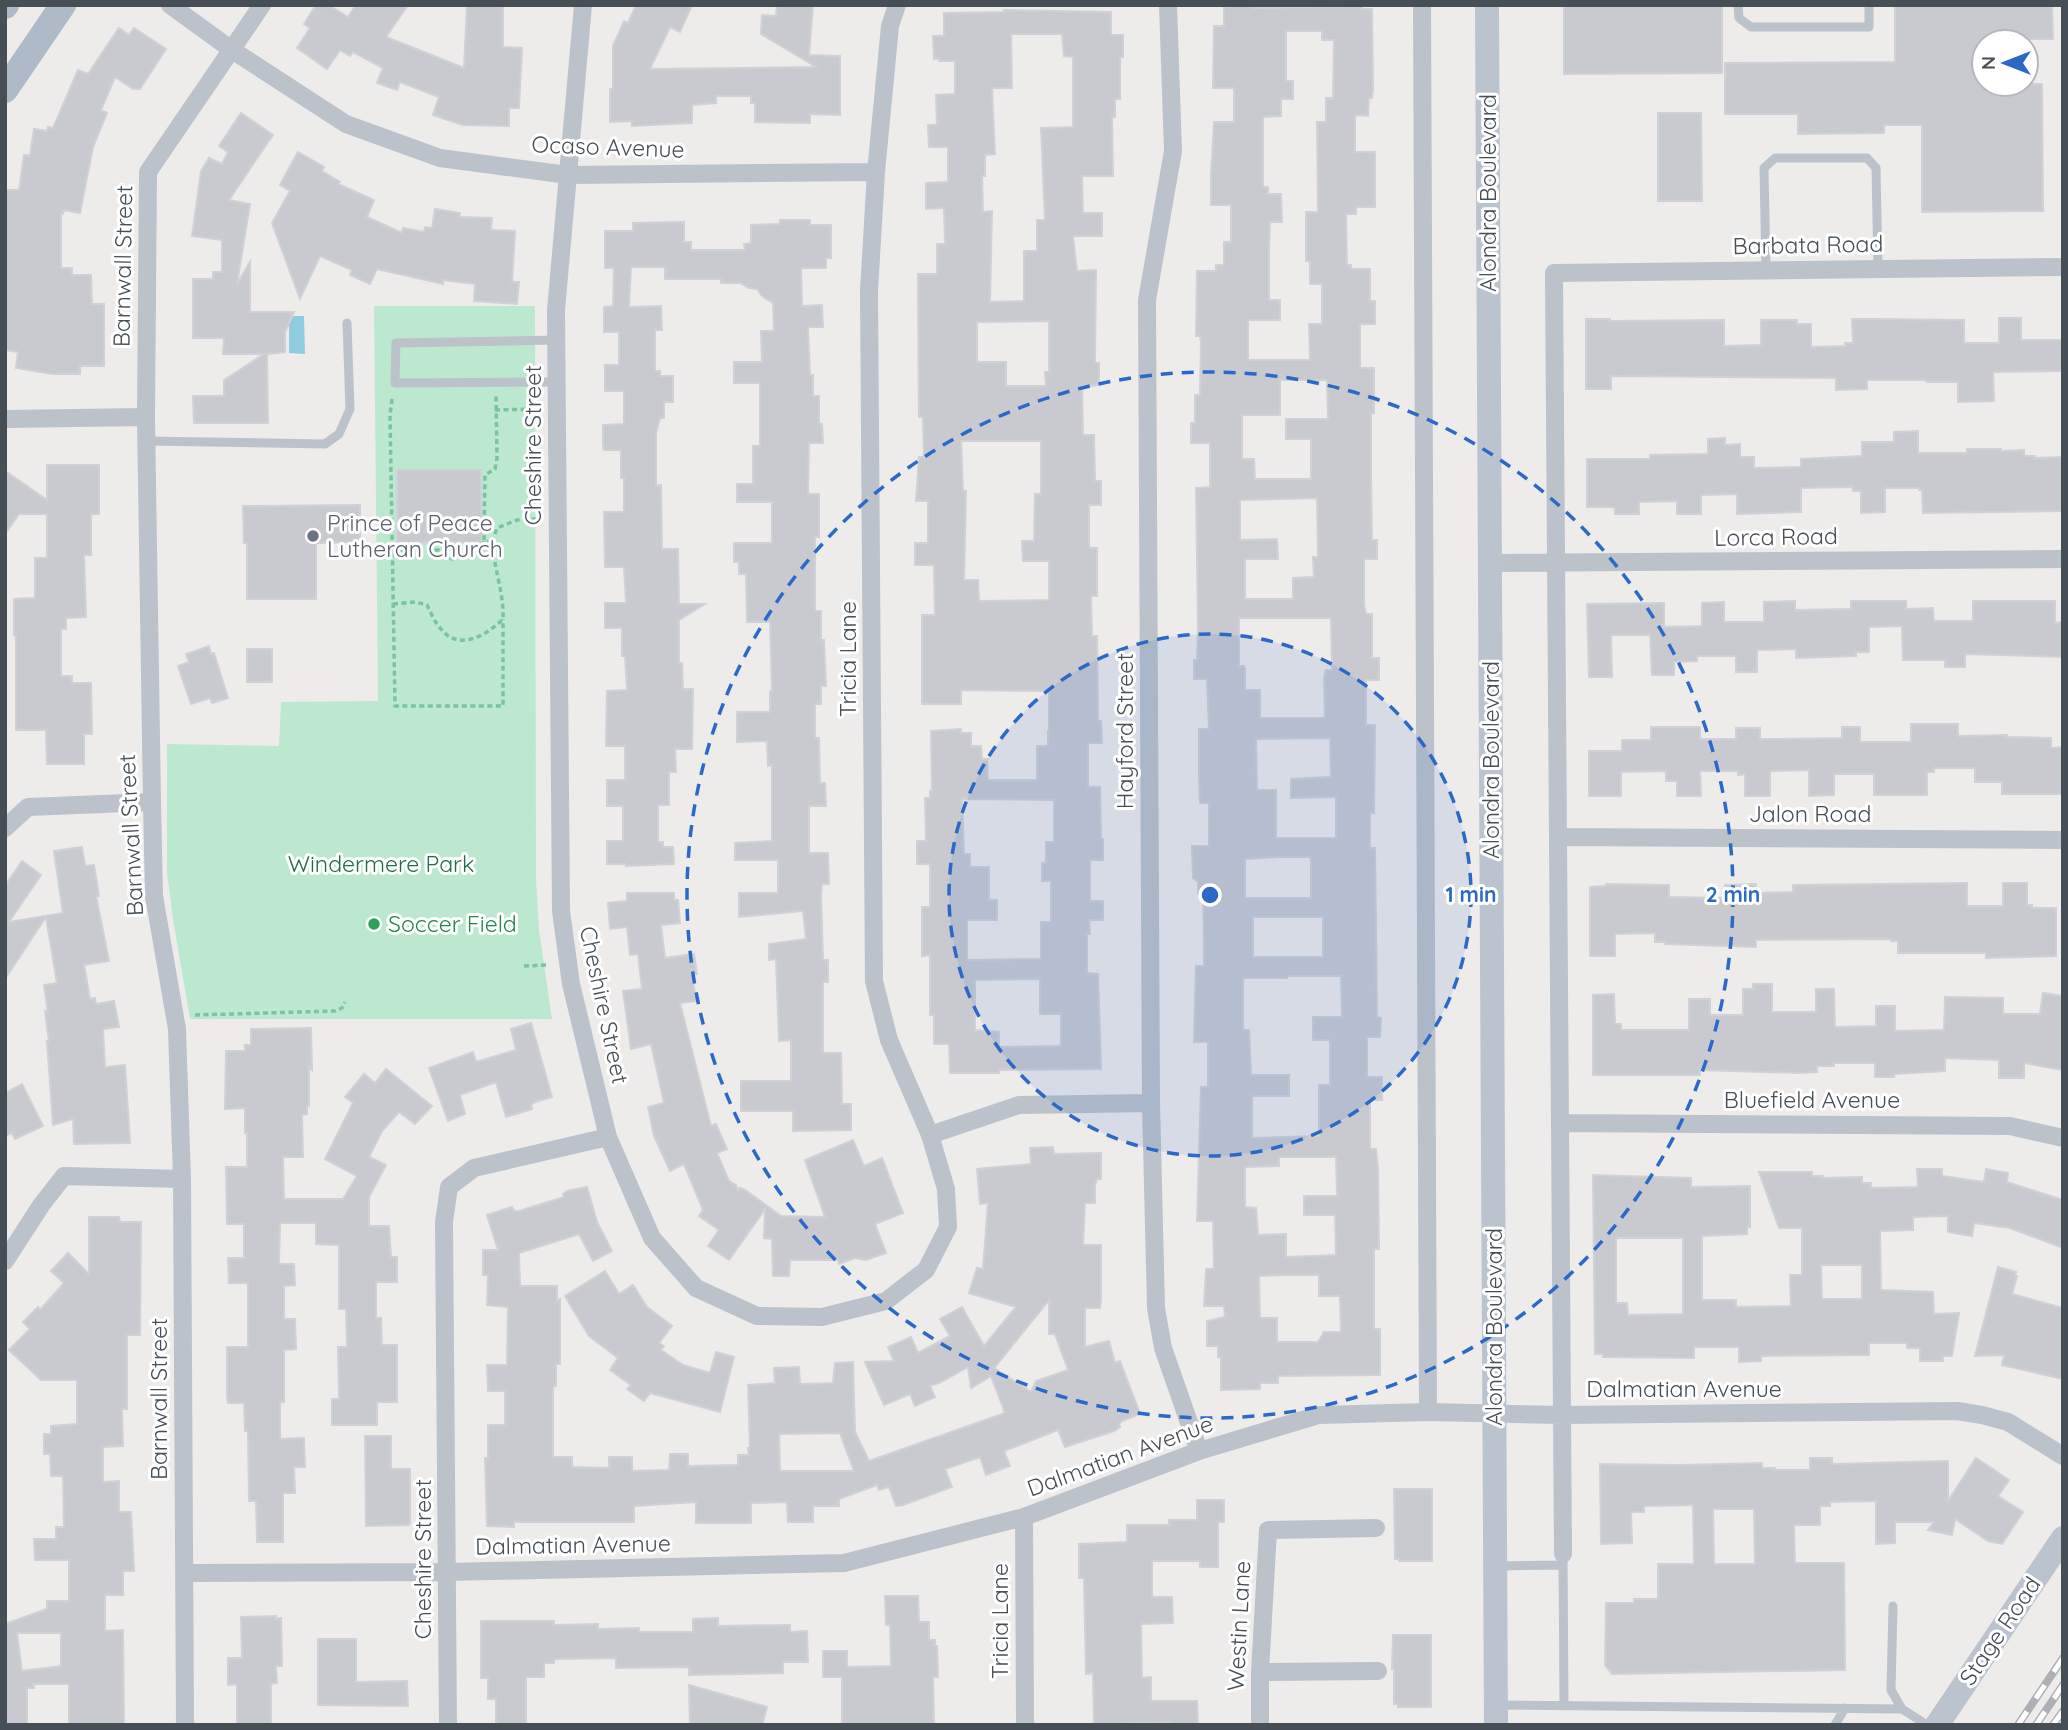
<svg xmlns="http://www.w3.org/2000/svg" width="2068" height="1730" viewBox="0 0 2068 1730" font-family="Quicksand,sans-serif">
  <style>
    .green { fill: #bde8d0 }
    .water { fill: #8fcce0 }
    .building { fill: #c9cad0; stroke: #d0d1d6; stroke-width: 2; fill-rule: evenodd }
    .lines { fill: none; stroke-linecap: round; stroke-linejoin: round }
    .path { stroke: #79c2a2; stroke-width: 3.5; stroke-dasharray: 5 3.5; stroke-linecap: butt }
    .service { stroke: #bbc2c9; stroke-width: 9 }
    .minor { stroke: #bbc2c9; stroke-width: 18 }
    .secondary { stroke: #bbc3ce; stroke-width: 24 }
    .primary { stroke: #aebac8; stroke-width: 26 }
    .rail-casing { stroke: #aeb0b5; stroke-width: 8 }
    .rail { stroke: #fff; stroke-width: 5; stroke-dasharray: 16; stroke-linecap: butt }
    .ring { fill: none; stroke: #2c69c7; stroke-width: 3.5; stroke-dasharray: 12 9 }
    .worship-dot { fill: #6b7280; stroke: #fff; stroke-width: 2.5 }
    .leisure-dot { fill: #2e9e5b; stroke: #fff; stroke-width: 2.5 }
    .labels { text-anchor: middle; stroke-width: 6; stroke-linejoin: round; paint-order: stroke }
    .street-label { font-size: 23px; fill: #464e56; stroke: #fff }
    .worship-label { font-size: 23px; fill: #5b616d; stroke: #fff; text-anchor: start }
    .park-label { font-size: 23px; fill: #206e4b; stroke: #fff }
    .leisure-label { font-size: 23px; fill: #27864d; stroke: #fff; text-anchor: start }
    .centre { fill: #2c69c7; stroke: #fff; stroke-width: 3.5 }
    .ring-label { font-size: 21px; text-anchor: middle; font-weight: bold; fill: #2c69c7; stroke: #fff; stroke-width: 6; stroke-linejoin: round; paint-order: stroke }
  </style>
  <rect width="100%" height="100%" fill="#eeebeb"/>
  <path class="green" d="M374,306H535L536,880L539,930L552,1019H190L173,919L167,873V744L279,746L281,702L378,701Z"/>
  <path class="water" d="M285,316H304L305,354L289,353V326L285,323Z"/>
  <path class="building" d="M316,5L330,6L348,17L356,5H408L386,37L464,68L467,5H503V47L522,48L519,108H509V126L463,125L433,115L439,97L400,82L397,90L377,83L383,68L353,52L350,56L340,50L327,69L297,48L310,28L304,24Z
    M636,5H692L680,32L670,27L650,69L816,67L761,34L762,15L776,16L777,5H813L809,55L840,56V115L810,114V123L755,122V103H751V96H716V103L692,105V123L632,126V121L610,122V89H613V46L624,21L628,23Z
    M1229,5H1249L1253,8L1362,6V9H1372L1373,89L1372,98H1369L1368,116L1355,115V152H1375V207H1356V214H1346L1347,265H1351V269H1370V301H1375V324H1360V368H1374V413H1371V474L1372,540H1377V559H1364V605L1366,614H1372V658H1379V680H1366V725H1375L1374,813H1370V848H1375L1377,1017L1381,1018L1380,1037H1367V1077H1382V1100H1370V1149H1376L1378,1169L1379,1249H1374V1329H1380V1375L1278,1376V1383H1260V1389L1221,1390V1357H1218V1346H1207V1321L1225,1317L1224,1306H1204L1206,1269H1214L1213,1221H1197L1201,1087H1208V1042H1194L1196,966H1204V933L1203,894H1198V882L1193,878L1192,846H1209V803H1200L1199,774V729H1209L1207,679H1194V660H1197L1198,631L1196,488L1210,487V443H1191V423H1195V395H1200L1201,342L1200,336H1196L1197,271H1216V265H1224V242H1231V205H1211V175L1214,122H1234V88H1213L1214,26H1224V7H1229ZM1286,31H1322V40H1334L1333,98H1326V122H1317L1318,212H1306V261H1310V284H1322V324H1309L1310,360H1248V320H1280V300H1269V249L1270,222H1282L1281,194H1268V187H1263V117L1281,116V99H1293V81H1286ZM1280,380H1327L1328,419H1286V439H1311V479H1255L1254,459H1242V415H1280ZM1317,498L1318,557H1313L1314,577L1293,578V599H1245V559H1278L1277,539L1240,540V500ZM1239,618H1331L1332,670H1326L1324,677L1325,718H1260V690H1245V669L1244,666H1239ZM1330,738L1331,777L1291,779V798L1336,797V838H1276V790H1257L1256,739ZM1278,857H1311V898H1245V859ZM1253,917H1323V957H1253ZM1287,976H1341L1342,1017H1313V1040H1330V1085H1319V1136L1252,1138V1096H1289V1075H1251L1249,1030H1243V978H1287ZM1279,1157H1336L1337,1196H1304V1215H1335L1336,1255L1286,1257V1234L1258,1235L1256,1208L1245,1207V1167L1279,1166ZM1285,1275H1319V1296H1340L1341,1332H1324L1318,1342H1277V1318H1260L1259,1276Z
    M1564,5H1722V73L1564,74Z
    M1895,5H2052L2053,39H1984V84H2042L2043,211L1922,212V125H1884V133L1798,134V114H1725V63L1895,62Z
    M1004,10L1111,12V35H1123V57H1120V99H1115V117H1112L1113,176H1082L1083,213H1102V236H1073L1077,271L1096,270L1095,363H1099V385L1082,386L1083,435H1094L1095,481H1101V505H1089V548H1097V596H1091L1092,636H1097L1098,721H1101L1102,743H1088V787H1100L1101,839H1103V860H1090V901H1103V920H1089L1090,934H1087V973L1098,974L1101,1069L999,1070V1073H950L949,1044H934V1015H930V955L922,956V907H930V864H917V841H926L925,798H930V791H932L931,731L961,729V733H971V746H981L982,759H987L988,780H1037V746H1048V731H1049V691L961,690V704H922V615H935L934,565H915V543H928V501H916L919,457H924L923,417H919L918,274H937V244H945L944,208L926,209V183L948,182V147H929L928,125H937L936,95L955,94V61H939V58L934,59L933,36H944V13L1004,12ZM1011,34H1062L1064,56L1073,57V127L1041,128L1045,220H1037V251H1024V301L990,302L992,211L983,212L982,176H985V155L995,154L992,88H1012ZM1049,321V372H1045L1046,386H1006V362H977V322ZM961,441H1041V494H1035L1034,541H1022L1023,561H1049V600L979,601L978,580H964L966,491H963ZM962,799L1054,800V842H1046V863H1042V881H1051V922H1041V959L967,960V920H997V900H989V867H970V854H964ZM1040,979V1014H1061V1046L999,1047V1032L975,1030V980Z
    M119,28L129,35L134,28L166,49L140,89H133L115,77L101,110L107,113L93,147L80,213L64,210L63,214H61V268H72V275H91L92,304H104V366H80V374H52L16,368L18,352L5,350V190H19L24,155L30,156L34,129L47,131L48,127L53,128L78,70L88,74Z
    M241,113L273,135L251,167L250,164V169L229,200L250,204L237,284L250,262V312H294L285,332V352L267,354L268,423H194L193,396H224V380L264,354H223L224,338H193V279H213V272H222V240L192,236L201,171L209,158L222,164L228,152L219,146Z
    M1658,113H1701L1702,201H1658Z
    M298,152L324,167L322,171L340,182L338,184L374,200L367,217L402,233L403,228L424,232L425,227L432,228L435,209L460,213L459,217L492,218L491,230L515,231L512,282H519L517,304L474,301L475,284L443,280V284L377,269L370,284L350,275L352,270L320,256L300,299L272,223L290,191L280,185Z
    M780,220H810V225H831V258H826V268H801L802,306L822,305L823,327H808L810,375H813V396H819V424H822L823,443H809L808,494H819V537H815V611H821V640H824L826,686H821V704H815V738H819L820,783H825L826,806H809V853H828L829,884H822L821,895L823,960H828V982H823V1053H841L842,1104H851V1130L793,1131V1111H741V1081H791V1040L779,1041L776,959L769,960V944L806,939L803,911L739,917V893H778V860H735V843L772,841V765L768,766L767,741L737,742V712H770V691H772L770,622H747L746,574H739V562H734V543H772V502H737V484H753V446H760V383H734V362H762L761,331H774L773,303L762,296L757,289L749,288L740,283H721V279H665V267H631L629,307L661,306L662,330H655V371H660V376H673V402H664V418H660L656,433V486L661,485L662,549H678L679,604H705L679,620V663H682L683,689H693L692,749H675L676,772H669V805H658V842H663V847H673L674,864L626,866V864H607V841H623V806H607V780H625V746H606L607,691L627,690L625,656H622V628H605V603H626L624,567H605L604,512H624V478H621V450H604L603,445V425L624,424V391H605V365H619V332H604V307L613,306L614,268H605V231H633V223L684,222V242H691V250H745L744,244L751,243V225L780,224Z
    M1999,318H2021V340H2063V371L1993,372L1994,401L1958,402V382H1927L1925,380H1867V389L1836,390V378L1611,376V389H1586V319H1610V321L1724,320V346L1761,345V320H1797V324H1811V347L1845,346V343H1853L1852,319H1873L1964,320V343H1999Z
    M1918,431V453H1967V449H2001V451L2024,450V456H2035V458L2063,457V511L1923,513L1922,490H1919V488H1885V512L1861,513V491H1853V487L1801,488V512L1737,514V494L1701,495V514H1677V501L1639,502V514H1615V508L1612,507H1587V459H1650V455L1708,454V439L1725,438V445L1740,444V457H1754V468L1801,467V459L1862,456V442H1894V432Z
    M47,465H99V514H91V555H84L86,617L66,618V629H61V676H72V683H91L92,734H84V764H47L46,730H16V635H14V599L35,598V558H47V514H19L5,534V471L47,500Z
    M397,470H481L482,542L397,543Z
    M360,505V542L316,543V599H247V543H244L243,506Z
    M1795,601V610L1851,609V601H1906V609L1933,608L1934,621H1973V601H2055V623L2063,622V657L1965,654V667H1945V660H1903L1902,626L1869,627V652H1856V656L1796,658V649L1757,650V672H1736V656H1697V661L1674,662V675H1652L1650,635H1611L1612,677H1589L1587,604L1664,603V627L1702,626V603L1724,602V622H1764V602Z
    M209,646L211,654L214,653L228,698L212,703L210,698L191,704L178,666L189,662L186,654Z
    M247,649H272V682H247Z
    M1911,724H1958V736L2007,735V737L2051,738V748L2063,747V794H2002V782H1975V768H1934V772H1927V795H1874V774H1834V795L1809,796V770L1770,771V796H1745V774L1738,775V771H1700L1701,796H1677V781H1666V771L1621,772V796H1589V751H1622V740H1651V727H1700V739H1736V728H1760V739H1777L1842,738V727H1860V742H1911Z
    M82,847L85,866L94,865L99,896H96L109,961L84,965L90,999L95,998L96,1004L114,1001L119,1027L103,1029L105,1067L125,1065L130,1143L74,1144L73,1119L53,1125L47,1041H49L45,1011L48,1013L44,985L57,983L46,917L5,979V886L22,861L41,875L9,922L63,913L54,851Z
    M1967,883V906H2003V883H2027V905H2032V908H2056V956L1986,958V953H1898V941H1891V939L1756,940V947L1665,944V942H1655V933L1615,934V956H1590V887L1606,886V884L1669,885V897L1725,898V885L1756,884V893L1793,892V885Z
    M627,893H674V900H678L680,923L661,925L665,958L694,954L697,974L692,975L696,1001L680,1003L711,1126L716,1124L727,1149L717,1153L729,1181L736,1185L738,1191L740,1188L745,1190L781,1216L825,1217L805,1160L853,1140L864,1166L882,1158L903,1213L875,1224L886,1253L866,1260L855,1258L839,1264L838,1260H790L789,1276H773L772,1239L764,1238L765,1209L729,1260L708,1246L719,1230L699,1216L703,1210L684,1164L670,1171L654,1136L648,1107L664,1103L651,1044L631,1049L623,991L642,989L638,954L630,955L627,927L610,929L608,903L627,901Z
    M1753,984H1772V1012H1816V989H1834L1835,1027L1876,1026V1006H1895V1031L1944,1030L1945,997L2003,998V1014H2040L2043,993L2063,996V1070L2024,1063V1078H1999V1060L1945,1058V1071L1894,1074V1077H1875V1063H1834V1066H1817V1072L1799,1073L1700,1070V1075H1593V995L1614,994L1615,1024H1621V1030H1689V999H1710V1015H1743V989H1753Z
    M531,1023L552,1097L535,1102L531,1105L532,1109L506,1117L496,1082L460,1095L465,1114L448,1121L429,1068L473,1052L476,1062L516,1050L511,1029Z
    M311,1028L312,1070L309,1067V1106H307V1114L302,1115L303,1157H283L284,1199H343L357,1176L325,1159L353,1103L345,1097L364,1074L375,1083L386,1069L432,1106L415,1124L399,1112L382,1131L369,1157L386,1165L369,1197V1226H389L391,1257H397V1282H376V1318H381L382,1345H397V1402H377V1425H332V1399H339L338,1347H347L346,1309H339V1245L316,1244V1223H280L279,1264H294L295,1285L284,1286V1319H295L296,1349L284,1350V1402H280V1439L304,1438L305,1467H294L295,1493H283V1542H257L256,1501H249L248,1431H245L244,1403H228L227,1396V1347H248V1283H229L228,1258H244V1224H227L226,1167H247V1133H245V1108L225,1109L226,1051H245V1045H251V1029Z
    M22,1084L43,1126L15,1139L12,1133L5,1136V1093Z
    M1053,1147L1054,1154L1101,1153V1179H1097L1095,1185V1203H1085L1083,1245H1101V1299L1100,1308H1085V1347L1109,1341L1115,1363L1120,1361L1140,1414L1122,1421L1119,1424L1120,1427L1114,1431L1065,1447L1058,1430L1004,1451L1010,1466L986,1475L980,1457L945,1469L952,1487L903,1505L896,1506L889,1487L879,1490L877,1485L839,1499V1506H813V1522H788L787,1502L751,1503V1523H696V1502L634,1506V1522H514V1527L487,1526L485,1458H488V1425H505V1391H488L487,1365H507L508,1307L487,1305L488,1275H483V1250H498L487,1215L512,1207L514,1211H519L564,1197L563,1194L567,1191L587,1187L597,1222L612,1251L593,1261L579,1234L519,1253L520,1286H557V1301L560,1299V1364H556V1386L553,1387V1457H572V1467L609,1468V1457H632V1471L669,1470L670,1454H688V1466L738,1465V1455H749L748,1448H750L748,1385L775,1383L774,1368L799,1367L800,1384L833,1383L835,1363L853,1362L855,1432L869,1461L1005,1413L991,1376L971,1388L968,1367L941,1382L930,1386L935,1397L915,1406L910,1394L884,1405L865,1362L894,1361L888,1347L911,1337L918,1353L950,1336L940,1319L962,1307L984,1346L1016,1307L969,1293L977,1268L983,1269L988,1203L980,1204L977,1169L1031,1164L1030,1148ZM1049,1300V1334H1055L1068,1370L1036,1381L1031,1392L994,1368ZM779,1434L840,1433L854,1471H780Z
    M1917,1169H1942V1176L1984,1182L1986,1169L2008,1173L2007,1182L2063,1200V1248L2010,1228L1974,1223L1972,1236L1948,1232V1216L1913,1217V1230L1880,1231L1881,1290L1933,1292L1934,1314L1959,1313L1952,1356H1943V1361H1920V1348H1907V1343H1869V1355L1761,1356V1361L1739,1362V1347H1694V1358L1603,1357V1354H1595L1593,1175L1691,1178V1187L1750,1186V1227H1747V1234L1702,1236V1300H1736V1307L1791,1306L1790,1275H1802V1228H1779L1759,1172H1812V1176H1823V1178L1862,1177V1183H1871V1188L1918,1187ZM1616,1238H1683V1314L1628,1315L1627,1303H1616ZM1821,1265H1862V1299H1822Z
    M89,1217H119L120,1222H141L140,1335H127V1409H122L123,1446L103,1447V1482L119,1481V1512H131L134,1571H123V1595H105V1631L123,1630L124,1725H69V1684H33L34,1688H27V1725H5V1624L47,1609V1601H69V1560H35L34,1539H56V1527H64L63,1476H51L50,1454H44V1434H51V1426L77,1424V1380H41L9,1350L30,1329L23,1322L38,1307L40,1310L64,1283L51,1271L68,1253L89,1274ZM17,1633H61V1666L22,1671Z
    M1998,1267L2016,1272L2015,1275L2017,1276L2012,1294L2063,1308V1379L2002,1365L2004,1355L1975,1356Z
    M605,1271L619,1294L633,1285L647,1307L672,1326L659,1343L664,1346L661,1350L683,1365L710,1373L716,1352L734,1357L720,1412L650,1393L644,1401L627,1389L631,1385L610,1370L618,1358L589,1336L565,1296Z
    M365,1436H391V1469H410V1523L409,1525L366,1526Z
    M1810,1458H1832V1464L1948,1461V1501L1976,1458L2009,1480L1998,1496L2023,1512L2002,1544L1988,1541L1955,1519L1952,1535L1928,1530L1934,1522H1895V1543L1876,1544V1501L1830,1502V1506H1820V1525H1794L1795,1563H1844L1845,1670L1612,1674L1605,1665L1606,1603H1634V1599H1658V1564H1694L1693,1505L1644,1506V1512H1631L1632,1543L1601,1544L1600,1464L1679,1465L1762,1463V1468H1775V1470H1810ZM1713,1509H1754L1755,1564H1714Z
    M1394,1489H1432V1561H1399V1559H1395Z
    M1197,1500H1224V1522H1218V1567H1200V1561H1152V1597H1172L1173,1623L1141,1624L1142,1678L1151,1677V1701H1197L1198,1725H1169V1722L1094,1725L1093,1673L1086,1674L1084,1578H1079V1544L1127,1542V1525H1169V1520H1197Z
    M885,1596H918L919,1622H929V1640H935V1646H937L938,1677H933L934,1725H842V1677H823V1651H847V1667L891,1666L890,1625H886Z
    M276,1616V1619L281,1618L282,1666H276L277,1683L271,1684V1725H237V1684L228,1685V1658H242L241,1617Z
    M718,1618V1626L790,1625V1632L807,1631L808,1662H783V1673L689,1675V1667L616,1668V1658L554,1659V1663H544V1677H526V1725H496V1699H488V1678H481V1621H554V1625L598,1624V1629L639,1628V1632H693V1619Z
    M1393,1635H1431V1707H1398V1704H1394V1669H1392Z
    M318,1639H356V1682L407,1681L408,1706L318,1705Z
    M689,1685L767,1707L762,1725H690Z"/>
  <g class="lines">
    <path class="path" d="M392,399L390,415L395,706H503V619
      M495,410L539,409
      M492,542L497,528L517,520L538,519
      M392,550H438L452,559L474,545L485,544L484,541
      M393,604L416,602L427,605C431,613 435,623 441,629C459,652 487,635 503,619C504,593 494,568 492,542L484,541L485,475L495,469L497,458L496,395
      M524,966L548,965
      M195,1015L335,1011L342,1008L345,1002"/>
    <path class="service" d="M1738,5L1739,18L1751,27H1869V5
      M1766,271L1764,168L1775,158H1867L1876,168L1878,269
      M557,340L396,343L395,383L557,382
      M146,441L325,444L339,434L350,409L347,323
      M1563,1554L1564,1706
      M1498,1566L1563,1565
      M1893,1606L1891,1690L1902,1709
      M1498,1705L1902,1709L1927,1725
      M1835,1725L1845,1708"/>
    <path class="minor" d="M170,5L232,50L346,124L440,158L568,175L876,172L890,26L897,5
      M583,5L556,310L561,911L571,984L608,1137L652,1238L696,1288L757,1316L822,1317L886,1301L926,1270L948,1227L946,1189L930,1135L889,1040L874,981L869,291L876,172
      M1168,5L1173,151L1147,300L1151,1103L1156,1308L1163,1348L1199,1451
      M1422,5L1428,1412
      M5,419L146,417
      M1490,563L2063,559
      M5,828L28,807L152,802
      M1558,837L2063,840
      M1560,1123L2010,1126L2063,1138
      M930,1135L1019,1105L1151,1103
      M5,1261L42,1204L64,1176L182,1179
      M1024,1517L1025,1725
      M1563,1554L1554,273L2063,267
      M185,1573L448,1572L844,1563L1024,1517L1199,1451L1319,1415L1428,1412L1562,1415L1957,1411L1982,1415L2008,1422L2063,1456
      M1260,1672L1378,1671
      M185,1725L182,1179L177,1029L154,896L152,802L146,417L148,172L262,5
      M448,1725L444,1222L449,1187L474,1168L608,1137
      M1260,1725V1672L1268,1530L1376,1528"/>
    <path class="secondary" d="M1487,5L1496,1725
      M1937,1725L2063,1538"/>
    <path class="primary" d="M5,6L6,5
      M5,90L63,5"/>
    <g class="rail-casing">
      <path id="rail" d="M2018,1725L2063,1658
        M2036,1725L2063,1685
        M2053,1725L2063,1711"/>
    </g>
    <use href="#rail" class="rail"/>
  </g>
  <circle cx="1210" cy="895" r="261" fill="#2c69c7" fill-opacity=".12"/>
  <g class="ring">
    <circle cx="1210" cy="895" r="261"/>
    <circle cx="1210" cy="895" r="523"/>
  </g>
  <circle class="worship-dot" cx="313" cy="536" r="7"/>
  <circle class="leisure-dot" cx="374" cy="924" r="7"/>
  <g class="labels">
    <g class="street-label">
      <text transform="translate(608 147) rotate(2)" y="8">Ocaso Avenue</text>
      <text transform="translate(1488 193) rotate(-90)" y="8">Alondra Boulevard</text>
      <text transform="translate(1808 245) rotate(-1)" y="8">Barbata Road</text>
      <text transform="translate(123 266) rotate(-89)" y="8">Barnwall Street</text>
      <text transform="translate(533 445) rotate(-90)" y="8">Cheshire Street</text>
      <text transform="translate(1776 537) rotate(-1)" y="8">Lorca Road</text>
      <text transform="translate(848 659) rotate(-90)" y="8">Tricia Lane</text>
      <text transform="translate(1125 731) rotate(-90)" y="8">Hayford Street</text>
      <text transform="translate(1491 760) rotate(-90)" y="8">Alondra Boulevard</text>
      <text x="1810" y="822">Jalon Road</text>
      <text transform="translate(131 835) rotate(-93)" y="8">Barnwall Street</text>
      <text transform="translate(604 1005) rotate(78)" y="8">Cheshire Street</text>
      <text x="1812" y="1108">Bluefield Avenue</text>
      <text transform="translate(1494 1327) rotate(-90)" y="8">Alondra Boulevard</text>
      <text x="1684" y="1397">Dalmatian Avenue</text>
      <text transform="translate(159 1399) rotate(-90)" y="8">Barnwall Street</text>
      <text transform="translate(1120 1456) rotate(-20)" y="8">Dalmatian Avenue</text>
      <text transform="translate(573 1545) rotate(-1)" y="8">Dalmatian Avenue</text>
      <text transform="translate(423 1559) rotate(-90)" y="8">Cheshire Street</text>
      <text transform="translate(1000 1621) rotate(-90)" y="8">Tricia Lane</text>
      <text transform="translate(1239 1626) rotate(-87)" y="8">Westin Lane</text>
      <text transform="translate(2000 1631) rotate(-56)" y="8">Stage Road</text>
    </g>
    <g class="worship-label">
      <text x="327" y="531">Prince of Peace<tspan x="327" dy="26">Lutheran Church</tspan></text>
    </g>
    <g class="park-label">
      <text x="381" y="872">Windermere Park</text>
    </g>
    <g class="leisure-label">
      <text x="388" y="932">Soccer Field</text>
    </g>
  </g>
  <circle cx="1210" cy="895" r="10" class="centre"/>
  <g class="ring-label">
    <text x="1471" y="902">1 min</text>
    <text x="1733" y="902">2 min</text>
  </g>
  <rect width="2068" height="1730" fill="none" stroke="#464e56" stroke-width="14"/>
  <g transform="translate(2005 63) rotate(270)"><circle r="33" fill="#ffffff" stroke="#b5b8bb" stroke-width="2"/>
  <path d="M0-5L12 26L0 18L-12 26Z" fill="#2c69c7"/>
  <text y="-10" font-size="19" font-weight="bold" text-anchor="middle" fill="#464e56">N</text>
  </g>
</svg>
